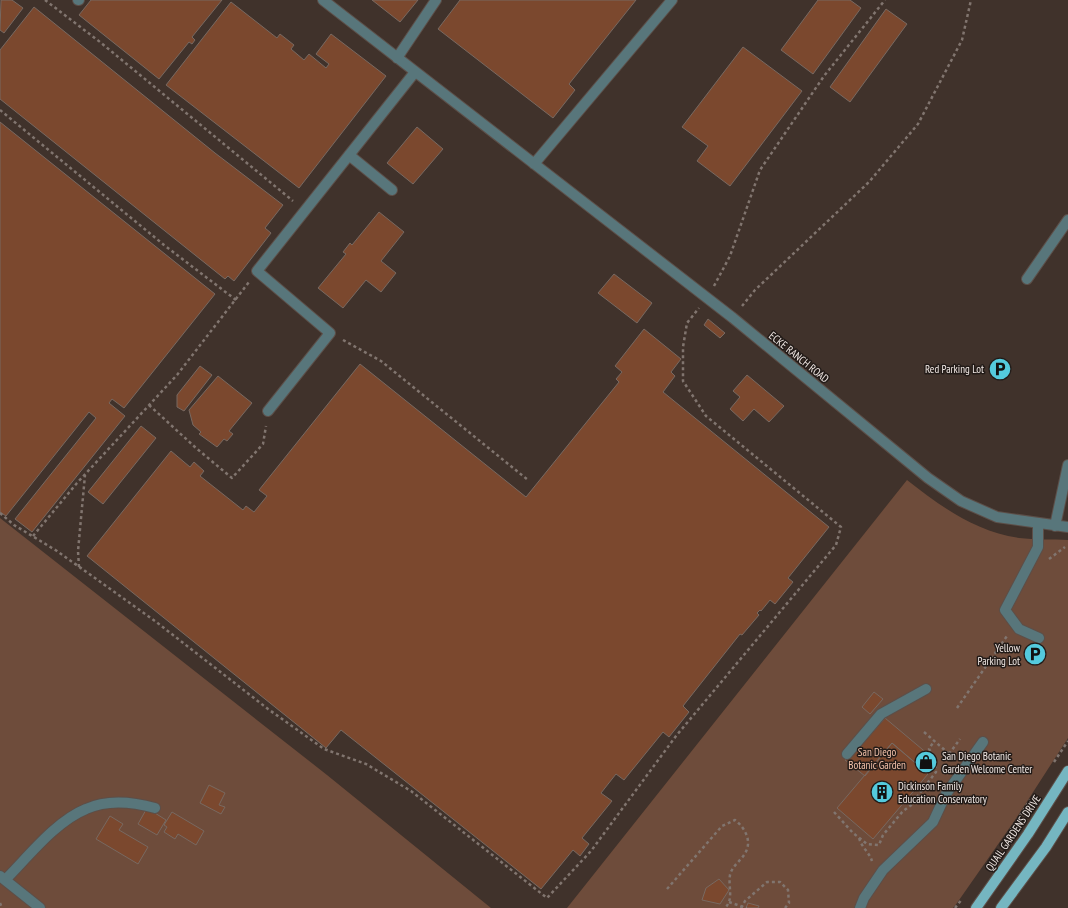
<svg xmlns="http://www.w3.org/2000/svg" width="1068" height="908" viewBox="0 0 1068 908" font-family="'PT Sans Narrow',sans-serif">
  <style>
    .green { fill: #6e4c3b }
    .building { fill: #7b482e; stroke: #786961 }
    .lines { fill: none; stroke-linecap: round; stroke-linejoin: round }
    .minor-casing { stroke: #5c4f49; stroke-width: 12 }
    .major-casing { stroke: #5c4f49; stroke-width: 12 }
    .path { stroke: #81756f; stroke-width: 2.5; stroke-dasharray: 3 3; stroke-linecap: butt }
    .minor { stroke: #58767b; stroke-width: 10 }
    .major { stroke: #75b6c1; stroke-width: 10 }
    .path-bridge { stroke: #81756f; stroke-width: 2.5; stroke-dasharray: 3 3; stroke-linecap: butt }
    .labels { text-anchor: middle; stroke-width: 3; stroke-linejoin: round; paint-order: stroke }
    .street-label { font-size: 11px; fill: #f1e8e4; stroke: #221b18 }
    .poi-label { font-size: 11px; fill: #f1e8e4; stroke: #221b18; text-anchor: end }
    .park-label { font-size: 11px; fill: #f4c2aa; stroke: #221b18 }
  </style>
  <rect width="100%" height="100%" fill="#40322b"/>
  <path class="green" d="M907,480C940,506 976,532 1019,538C1035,540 1052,539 1068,540V738L1015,820L957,903L953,908H567Z
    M0,518L327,775L491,908H0Z"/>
  <path class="building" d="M1,0H12L23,8L4,33L0,30Z
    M91,0H222L192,37L195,40L192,44L189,42L159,79L79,15Z
    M372,0H418L400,22Z
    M460,0H636L569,84L575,90L553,118L438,29Z
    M818,0H850L861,8L813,74L781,50Z
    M231,2L277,38L280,34L294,45L291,49L304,60L309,54L326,68L329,64L316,54L331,34L386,76L299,188L166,85Z
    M34,7L215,153L283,205L265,228L271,233L234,281L228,276L225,279L0,99V50Z
    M886,9L907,24L850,102L830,87Z
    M743,47L802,91L730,186L697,161L708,146L682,127Z
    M0,122L215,294L124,408L112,399L109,403L125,416L32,532L15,519L96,418L89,412L6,516L0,512Z
    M417,127L443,149L413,184L387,163Z
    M379,212L404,232L381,261L396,273L381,292L366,280L343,308L318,288L346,254L343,252L350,243L352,245Z
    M614,274L652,303L637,323L598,293Z
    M708,319L725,333L720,338L704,325Z
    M644,329L681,359L671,372L675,376L663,392L829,527L788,578L793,582L775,604L770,600L761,611L760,610L757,613L759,615L742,635L740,634L683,706L689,712L669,737L663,732L624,780L616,774L601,793L612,801L582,838L589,844L580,856L573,850L541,889L341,730L326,748L87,556L171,451L190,467L194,462L204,471L200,476L243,510L246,506L254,512L267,496L259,490L360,364L526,497L619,382L616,379L622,372L615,366Z
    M200,366L212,375L184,411L177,407V395Z
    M747,375L784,406L769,422L754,409L743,421L730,409L740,397L733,391Z
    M218,376L252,403L229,431L233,434L227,441L224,439L217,447L199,434L201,432L193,425L189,410Z
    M141,426L156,438L103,504L88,492Z
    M874,692L883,699L870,714L862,707Z
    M885,718L935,760L925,771L892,743L865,776L845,760L862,740L864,742Z
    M892,743L928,774L873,839L837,808Z
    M209,785L225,793L219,805L225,807L221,814L200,803Z
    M147,808L166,820L157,835L138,824Z
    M172,812L204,831L196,845L178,834L175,839L164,832L167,827L164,825Z
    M110,816L123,824L119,830L148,847L138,864L96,839Z
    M719,879L729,890L720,904L702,900L706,888Z
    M748,903L759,906L758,908H746Z"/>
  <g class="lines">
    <g class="minor-casing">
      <path id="minor" d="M78,0H79
        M323,0L733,318L928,478L961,501L997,517L1068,527
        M397,58L436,0
        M349,155L392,190
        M534,164L672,0
        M1027,279L1068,220
        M268,411L330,333L257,271L415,72
        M1038,523V547L1005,610L1019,629L1039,638
        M1055,526L1068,465
        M847,754L881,714L926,689
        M0,876L40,908
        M5,880C28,857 56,821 86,809C108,799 133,802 155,808
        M860,908L864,898L883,870L933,822L946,794L983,742"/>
    </g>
    <g class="major-casing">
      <path id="major" d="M976,908L1028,834L1068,771
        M1001,908L1046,847L1068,812"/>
    </g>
    <path class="path" d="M45,0L100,42L293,201
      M0,110L164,245L236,300
      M714,286L730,256L760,170L824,76L885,0
      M742,306L755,290L869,182L918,124L962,40L971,0
      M343,340L381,361L528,480
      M149,405L196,448L232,478L263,444L266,426
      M0,513L14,525L57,551L155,621L268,709L324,749L366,764L411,791L547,898L591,851L676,736L836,545L841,527L706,416L683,381V347L687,323L699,308
      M33,536L77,483L177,375L249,282
      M1049,559L1065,547
      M79,567L78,551L85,475
      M957,708L1007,636
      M924,732L955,759
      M949,754L960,739
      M1054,762L1068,741
      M834,812L853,833L867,844L879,845L883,835L903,811L914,803L919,794L936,772L935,759L929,749L934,741
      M1010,831L1030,800
      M859,838C862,848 869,852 872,861
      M667,889L722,826L735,820C743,826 751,838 747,849C744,859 732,865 730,875C728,887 734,899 725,908
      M0,903L2,908
      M741,908L745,901L767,882H780L788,890L789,903L785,908
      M746,908H747
      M955,908L962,899"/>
    <use href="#minor" class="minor"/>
    <use href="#major" class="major"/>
    <path class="path-bridge" d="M729,902L746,908"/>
  </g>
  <defs>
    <g id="parking-disc" transform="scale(1.15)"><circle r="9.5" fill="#54cadd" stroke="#221b18"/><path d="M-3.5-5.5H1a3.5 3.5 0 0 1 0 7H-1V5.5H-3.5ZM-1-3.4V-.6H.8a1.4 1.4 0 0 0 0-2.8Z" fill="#111"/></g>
    <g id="shop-disc" transform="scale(1.15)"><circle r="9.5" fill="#54cadd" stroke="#221b18"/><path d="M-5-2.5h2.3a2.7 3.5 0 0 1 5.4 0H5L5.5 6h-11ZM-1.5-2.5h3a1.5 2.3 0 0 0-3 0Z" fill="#111"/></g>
    <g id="building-disc" transform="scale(1.15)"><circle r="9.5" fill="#54cadd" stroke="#221b18"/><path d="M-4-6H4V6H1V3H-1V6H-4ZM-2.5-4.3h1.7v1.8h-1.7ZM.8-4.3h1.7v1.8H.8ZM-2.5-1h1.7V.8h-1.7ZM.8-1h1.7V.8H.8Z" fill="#111"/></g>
  </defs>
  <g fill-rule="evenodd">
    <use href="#parking-disc" x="1000" y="369"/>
    <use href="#parking-disc" x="1035" y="654"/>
    <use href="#shop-disc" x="926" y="762"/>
    <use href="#building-disc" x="882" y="792"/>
  </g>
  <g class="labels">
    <g class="street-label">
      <text transform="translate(799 357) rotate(39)" y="4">ECKE RANCH ROAD</text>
      <text transform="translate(1013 833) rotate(-56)" y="4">QUAIL GARDENS DRIVE</text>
    </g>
    <g class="poi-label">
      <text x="984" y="373">Red Parking Lot</text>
      <text x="1020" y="652">Yellow<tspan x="1020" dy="13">Parking Lot</tspan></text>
      <text x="942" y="760" text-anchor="start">San Diego Botanic<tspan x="942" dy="13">Garden Welcome Center</tspan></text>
      <text x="898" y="790" text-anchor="start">Dickinson Family<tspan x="898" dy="13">Education Conservatory</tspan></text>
    </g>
    <g class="park-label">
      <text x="877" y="756">San Diego<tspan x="877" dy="13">Botanic Garden</tspan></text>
    </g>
  </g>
</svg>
